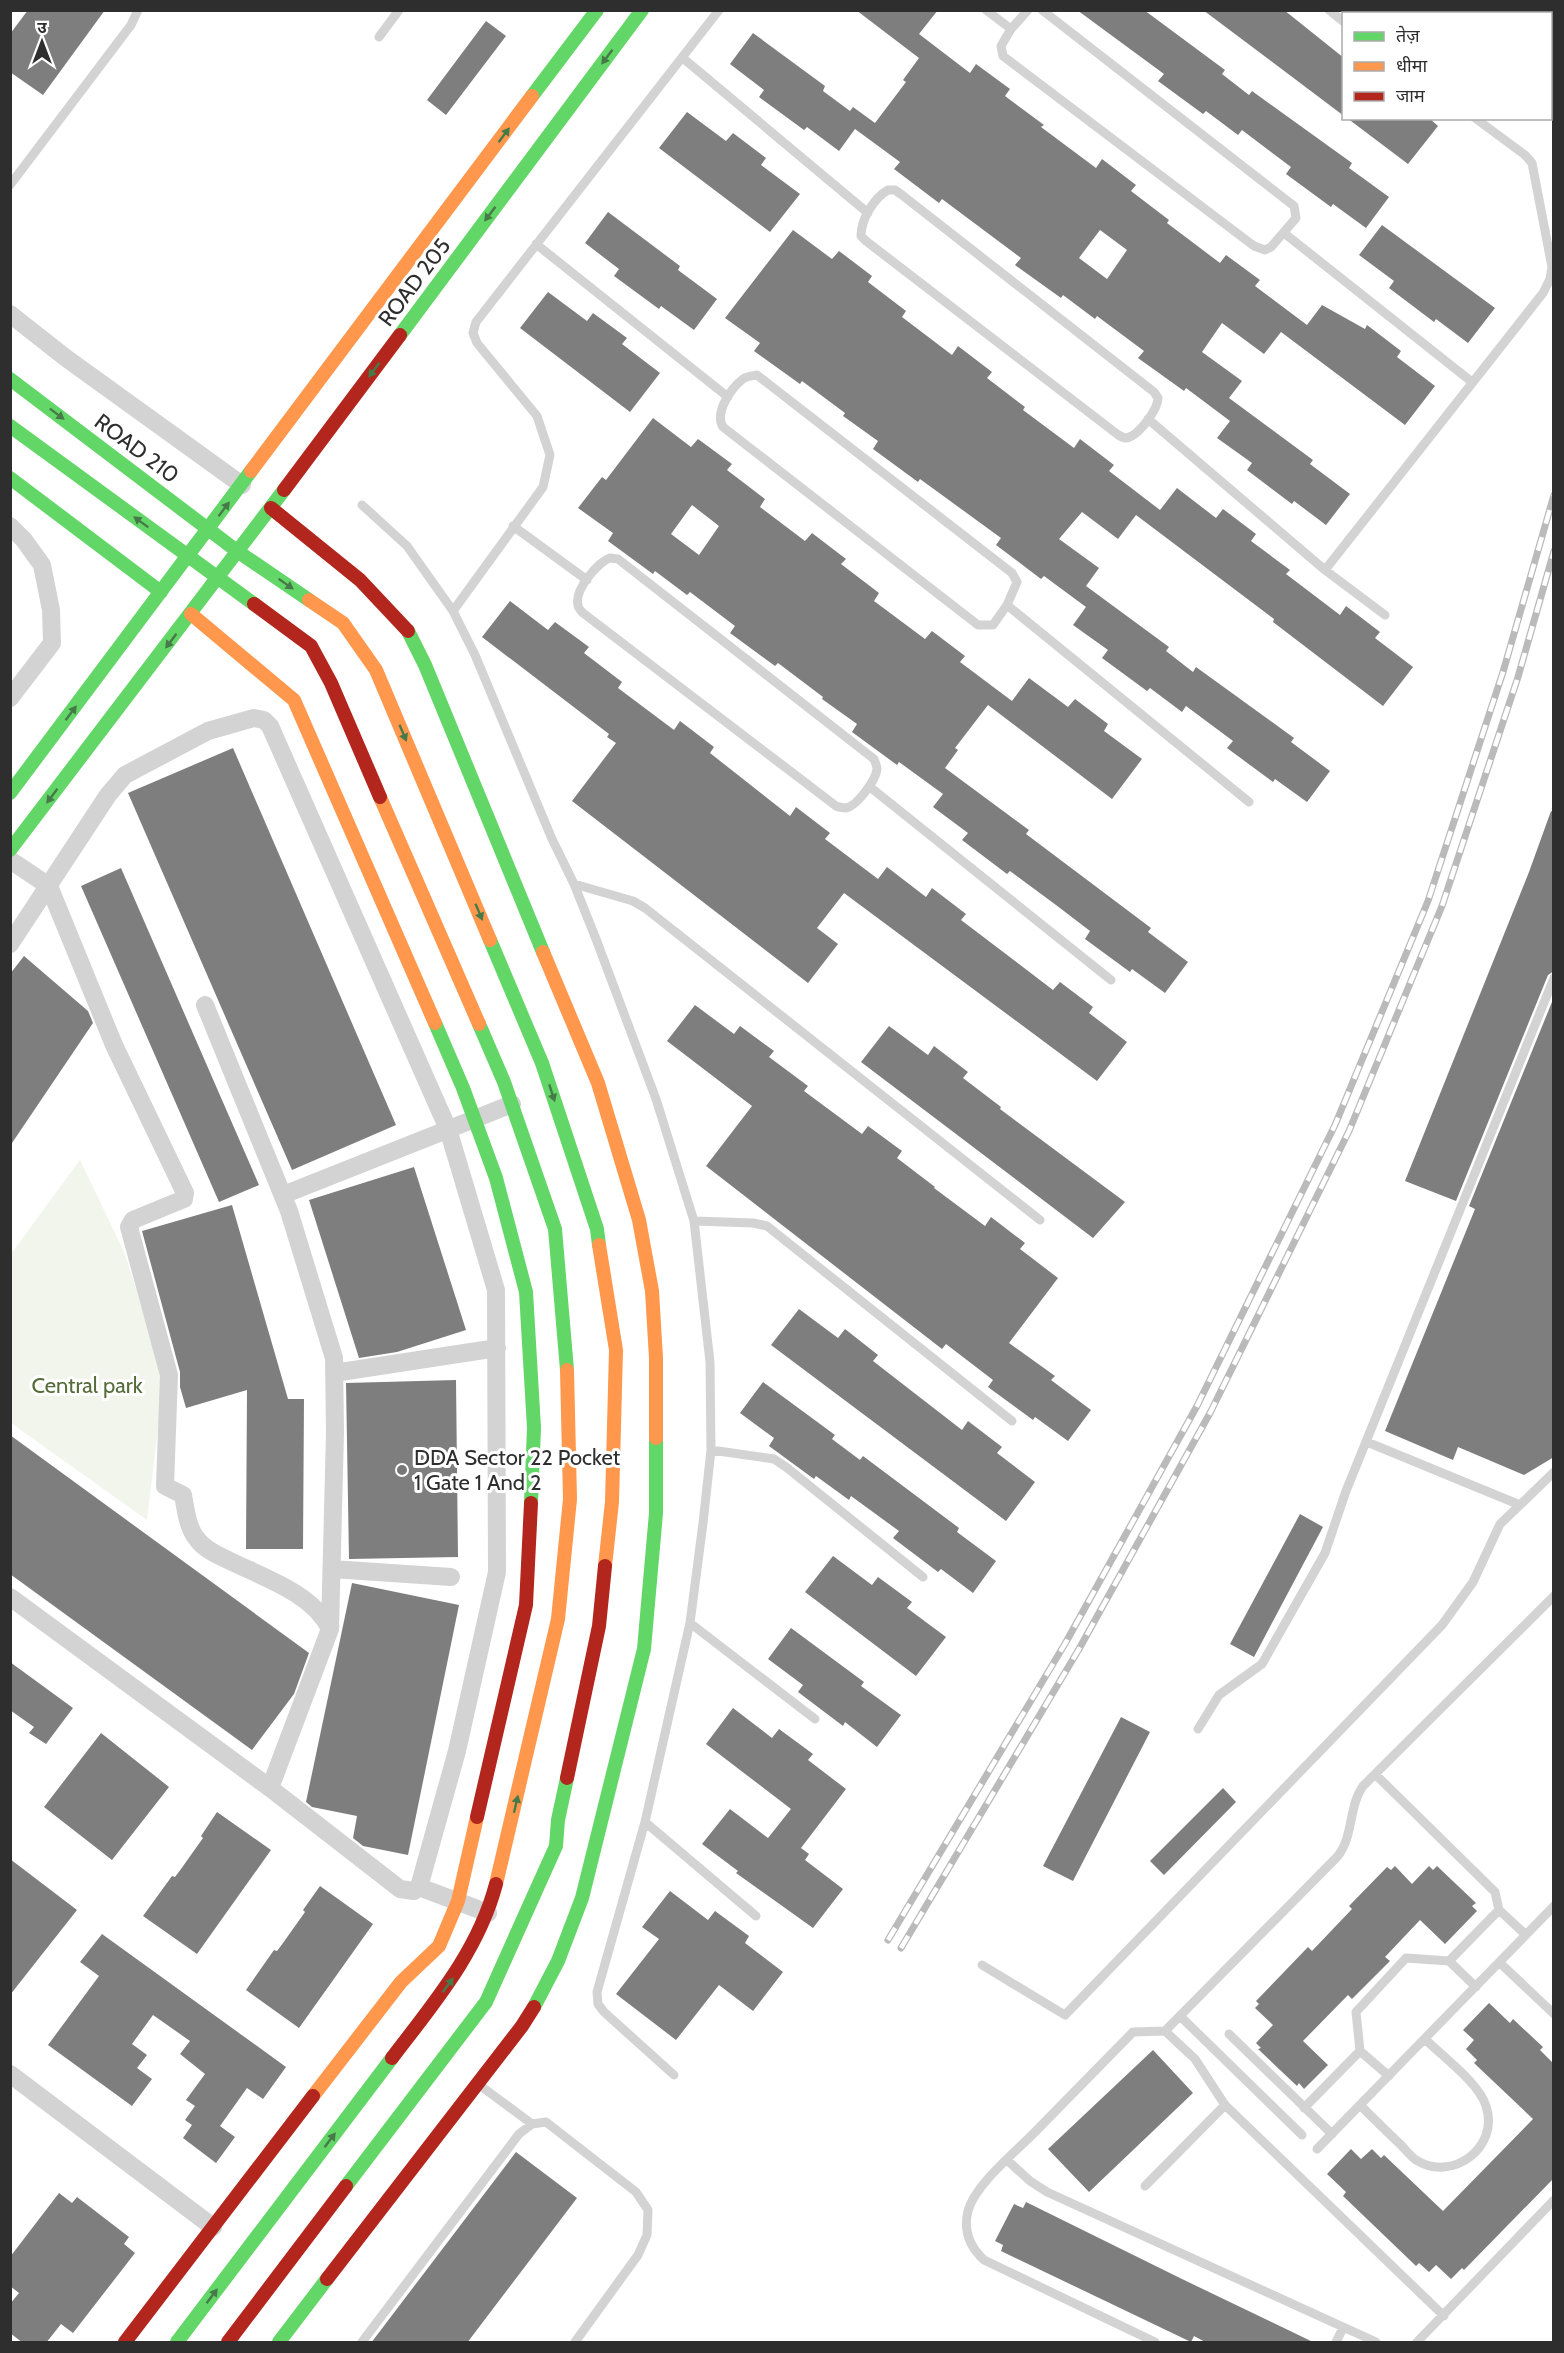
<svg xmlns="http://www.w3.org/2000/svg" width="1564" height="2353" viewBox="0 0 1564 2353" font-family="Cabin,'Noto Sans Devanagari',sans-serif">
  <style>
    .green { fill: #f1f5eb }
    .building { fill: #7e7e7e; fill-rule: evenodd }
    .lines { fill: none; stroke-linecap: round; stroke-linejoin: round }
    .lane { stroke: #d3d3d3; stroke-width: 9 }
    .street { stroke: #d3d3d3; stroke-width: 18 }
    .fast { stroke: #63d668; stroke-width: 14 }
    .slow { stroke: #ff974d; stroke-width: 14 }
    .jam { stroke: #b3261e; stroke-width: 14 }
    .rail-casing { stroke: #bababa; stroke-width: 7 }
    .rail { stroke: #fff; stroke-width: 4.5; stroke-dasharray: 14; stroke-linecap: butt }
    .oneway { fill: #467a48 }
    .poi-dot { fill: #777; stroke: #fff; stroke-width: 2 }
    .labels { text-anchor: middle; stroke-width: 6; stroke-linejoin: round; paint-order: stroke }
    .street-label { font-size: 22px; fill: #2e2e2e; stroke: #fff }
    .park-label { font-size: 22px; fill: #546c39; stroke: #fff }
    .poi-label { font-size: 22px; fill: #2e2e2e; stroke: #fff; text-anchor: start }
  </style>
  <rect width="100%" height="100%" fill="#fff"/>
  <path class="green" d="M80,1160L125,1254L164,1379L147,1520L11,1423V1254Z"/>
  <path class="building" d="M28,10H105L43,95L10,72V34Z
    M856,10H938L919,34L970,73L976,64L1010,89L1005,96L1044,125L1041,127L1096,168L1102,159L1136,185L1131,191L1169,220L1167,223L1220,263L1226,255L1260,280L1255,286L1307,325L1322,305L1365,329L1367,325L1401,351L1397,357L1435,386L1405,425L1281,332L1264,354L1222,323L1202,352L1242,381L1229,398L1313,460L1310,464L1350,494L1326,525L1294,501L1292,504L1247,470L1252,463L1217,438L1230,421L1186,388L1184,391L1138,358L1144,351L1097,316L1095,319L1063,295L1061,298L1015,265L1021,258L942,199L939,203L894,169L900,162L855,129L839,151L807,127L804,130L759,97L764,90L730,64L753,33L825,86L823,91L850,111L853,107L875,123L906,82L903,80L919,58ZM1100,230L1127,250L1107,279L1079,258Z
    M1077,10H1144L1225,70L1222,74L1249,95L1252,91L1352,163L1349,168L1389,197L1366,228L1333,204L1331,207L1286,174L1291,167L1242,130L1238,135L1206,111L1203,114L1158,81L1164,74Z
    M1203,10H1284L1344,58V116Z
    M486,21L506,36L446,115L427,100Z
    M687,112L726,141L733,133L766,158L761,165L800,194L770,232L659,148Z
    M1347,118H1429L1438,126L1408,164Z
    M608,212L680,266L678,270L717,299L694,330L661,306L659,309L614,276L619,269L585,243Z
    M1382,225L1495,308L1468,343L1436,319L1434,322L1389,288L1394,281L1359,255Z
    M793,230L832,259L839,251L872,276L868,282L906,311L902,317L952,355L958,346L992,372L987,378L1025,407L1023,410L1074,448L1080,439L1114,465L1109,471L1160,510L1177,488L1216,518L1223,509L1256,534L1251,541L1290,570L1286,574L1340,615L1346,606L1380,632L1375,638L1413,667L1383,706L1273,622L1274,619L1136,515L1118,539L1082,512L1059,539L1099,568L1086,586L1169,647L1166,651L1193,672L1196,667L1294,738L1291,742L1330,771L1307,802L1275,779L1273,782L1227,748L1233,741L1186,706L1182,712L1150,688L1147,691L1102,658L1108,650L1073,625L1086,607L1044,576L1041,579L996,545L1001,538L920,479L918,482L873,449L878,441L843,416L845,413L802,381L800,384L754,351L760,343L725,318Z
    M548,292L587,321L593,313L627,338L622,344L660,373L630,412L520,328Z
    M653,418L691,447L698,439L732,464L727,470L765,499L760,507L805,541L812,533L846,559L841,564L879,593L874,601L925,639L932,631L965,656L960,662L1012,701L1029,678L1068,707L1075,699L1108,724L1104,731L1142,759L1112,799L988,705L955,748L958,750L945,768L1029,830L1026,834L1151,928L1148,932L1188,962L1165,993L1132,969L1130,972L1085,939L1090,931L1056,905L1010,871L1007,874L962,840L968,833L933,807L943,794L899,762L897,765L852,732L857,724L822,699L823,697L778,663L775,666L730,633L735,626L690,592L687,595L655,571L653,574L608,541L613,533L578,508L602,477L606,480ZM692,505L719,526L699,555L671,534Z
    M510,601L548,630L555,622L589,647L584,653L622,682L618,688L674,730L680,721L714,747L710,753L790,816L796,807L830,833L825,839L878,879L887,867L926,897L932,888L966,914L961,920L1053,990L1060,982L1093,1007L1089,1013L1127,1042L1097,1081L844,893L817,928L838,944L808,983L572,801L616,743L607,737L609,734L482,637Z
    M233,748L396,1125L292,1170L128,793Z
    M1551,811L1554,812V971L1548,975L1456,1201L1405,1181L1529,872Z
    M121,868L259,1185L219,1202L81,886Z
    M24,956L88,1011L93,1023L10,1146V974Z
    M1554,997V1457L1524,1475L1458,1447L1453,1460L1385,1431L1475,1209L1469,1206Z
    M695,1005L734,1034L740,1026L774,1051L769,1057L808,1086L804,1091L862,1134L868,1126L902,1151L897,1158L935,1187L934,1188L985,1226L991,1217L1025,1243L1020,1249L1058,1278L1009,1343L1055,1376L1051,1380L1091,1410L1068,1441L1035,1417L1033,1420L988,1387L993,1380L946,1344L942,1349L706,1166L752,1106L667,1041Z
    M889,1026L928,1055L934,1046L968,1072L963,1078L1001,1107L1000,1109L1125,1202L1093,1238L861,1062Z
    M414,1167L466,1330L397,1352L359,1358L309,1200Z
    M232,1205L288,1399H304L303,1549H246L247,1390L186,1408L180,1387V1372L142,1231Z
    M799,1309L838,1338L845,1329L878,1355L873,1361L962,1430L968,1421L1002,1447L997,1453L1035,1482L1006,1521L771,1345Z
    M456,1380L458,1557L349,1559L346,1383Z
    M763,1382L835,1435L832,1439L860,1460L863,1456L959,1528L957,1532L996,1561L973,1593L941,1569L938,1572L893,1538L899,1531L851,1496L849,1500L816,1476L814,1479L769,1446L774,1438L740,1413Z
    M10,1435L309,1653L294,1694L252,1750L10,1574Z
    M1300,1514L1323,1527L1254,1657L1230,1644Z
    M833,1556L872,1585L878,1577L912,1602L907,1608L946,1637L916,1676L805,1592Z
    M352,1583L459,1605L408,1855L363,1846L353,1838L357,1816L312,1807L306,1802Z
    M791,1628L864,1682L861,1686L901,1715L877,1747L845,1722L843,1726L798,1692L803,1685L768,1659Z
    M10,1662L73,1708L46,1744L29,1733L34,1727L10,1710Z
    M733,1708L772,1738L779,1729L813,1754L808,1760L846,1789L801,1848L809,1854L805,1860L843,1889L813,1928L736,1873L738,1871L702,1844L730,1809L768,1838L791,1809L706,1744Z
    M1121,1717L1150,1732L1073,1881L1043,1866Z
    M101,1733L169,1787L112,1860L44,1807Z
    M1223,1788L1236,1802L1164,1875L1150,1861Z
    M217,1812L271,1850L197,1954L143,1916L172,1876L175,1877L181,1869L203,1838L201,1836Z
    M10,1859L77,1910L10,1995Z
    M1395,1866L1412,1884L1429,1866L1433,1870L1437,1866L1476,1903L1472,1906L1477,1911L1445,1944L1420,1920L1385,1957L1390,1961L1352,1999L1348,1995L1303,2041L1328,2065L1304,2089L1299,2083L1297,2086L1258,2049L1261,2048L1256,2043L1273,2025L1255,2008L1259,2004L1256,2001L1308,1947L1312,1951L1352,1909L1349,1906L1387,1867L1391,1870Z
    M320,1886L373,1924L299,2028L246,1990L274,1950L277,1951L283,1943L305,1912L303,1910Z
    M670,1891L708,1920L715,1911L749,1936L745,1943L783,1972L753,2011L719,1985L676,2040L616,1994L659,1939L642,1927Z
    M102,1934L286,2067L263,2099L247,2088L220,2126L235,2137L216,2163L183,2138L192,2125L185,2120L195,2106L186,2100L205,2074L180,2054L190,2041L153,2015L132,2044L147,2055L137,2068L152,2079L132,2106L48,2045L99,1976L80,1962Z
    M1489,2003L1510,2023L1513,2019L1543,2047L1540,2050L1554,2064V2178L1464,2270L1462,2268L1451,2279L1436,2265L1429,2272L1419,2263L1416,2266L1343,2196L1346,2192L1327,2174L1351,2149L1361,2159L1372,2149L1381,2158L1384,2155L1443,2211L1533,2119L1474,2063L1477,2060L1466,2049L1474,2040L1463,2030Z
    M1153,2050L1193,2093L1089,2192L1048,2149Z
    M516,2152L577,2198L467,2343H371Z
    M59,2193L72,2203L77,2197L129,2237L124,2244L135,2253L73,2333L61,2324L46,2343H23L10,2333V2304L19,2293L10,2286V2257Z
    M1026,2202L1182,2279L1315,2343H1207L1194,2336L1191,2342L1001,2251L1003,2245L995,2241L1014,2204L1023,2208Z"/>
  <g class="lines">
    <path class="lane" d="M986,10L1011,29
      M1028,10L1011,29L1001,46L1003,56L1254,246L1265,250L1271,247L1296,218L1294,206L1042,10
      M1329,10L1344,22
      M1422,10L1426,14
      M379,37L399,10
      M684,59L868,213
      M10,185L131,25L138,10
      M888,190H895L902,195L1154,392L1158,398C1158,409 1138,437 1126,438C1122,438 1120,436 1117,434L866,241L861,236C861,219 874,198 888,190Z
      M1284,233L1472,382
      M536,244L728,397
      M757,375L1012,573L1017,582L1007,605L993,625H978L723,427C714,413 731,388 743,379C747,376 752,376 757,375Z
      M1148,419L1325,570L1385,615
      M362,505L407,546L453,611L475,655L552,839L574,884L596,939L656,1099L694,1221L710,1362L711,1450L703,1523L690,1623L682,1658L645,1822L597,1992L598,2004L604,2012L674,2075
      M513,526L587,580
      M610,558L618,559L874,759C875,762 877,766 877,769C876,780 857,806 846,808C846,808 837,807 836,806L583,613C581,611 578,607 578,605C574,590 598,562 610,558Z
      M1325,570L1543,293L1550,279L1552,267L1532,163L1525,155L1475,118
      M1007,605L1249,802
      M453,611L543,487L550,455L537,416L477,343L473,333L476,322L719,10
      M870,787L1111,980
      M574,884L633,901L645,908L1040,1220
      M694,1221L753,1223L767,1226L1012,1421
      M711,1450L774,1459L786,1467L923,1577
      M1520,1505L1554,1472
      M690,1623L815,1719
      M1198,1729L1219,1695L1262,1664L1325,1553L1346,1491L1554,978
      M1375,1774L1495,1892L1499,1910L1526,1935
      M645,1822L756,1916
      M1449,1961L1476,1987
      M1500,1963L1554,2014
      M982,1965L1065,2015L1442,1625L1473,1582L1500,1524L1520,1505L1367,1442
      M1180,2016L1302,2135
      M1165,2031L1195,2059L1225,2105L1444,2316
      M1229,2034L1332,2134
      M1360,2051L1389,2076
      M478,2084L532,2124
      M1360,2105C1373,2118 1386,2131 1400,2144C1405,2149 1410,2156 1416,2160C1452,2183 1500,2147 1486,2106C1479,2083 1443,2057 1425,2039
      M1304,2108L1360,2051L1356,2012L1406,1958L1449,1961L1499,1910
      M1317,2149L1554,1906
      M1007,2160L1030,2181L1047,2192L1376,2342
      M1145,2186L1225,2105
      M362,2342L519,2134L532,2124L546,2122L636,2192L648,2210L647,2235L638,2255L575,2342
      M1155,2342L984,2260C970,2247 963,2231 968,2211C975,2185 1014,2153 1033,2134C1066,2100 1100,2066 1133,2032L1165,2031L1337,1857C1354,1837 1348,1807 1363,1786L1554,1596
      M1336,2342L1343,2328
      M1417,2342L1554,2200"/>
    <path class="street" d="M10,314L66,358L242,485
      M10,526L24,540L42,565L51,610L52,643L10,698
      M10,860L49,886L114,1045L185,1193L184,1199L133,1220L129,1227L169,1375L165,1486L183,1495C186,1510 187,1527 197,1539C204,1549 217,1555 228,1560C262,1577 313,1593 330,1629L270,1788
      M10,944L108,795L125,775L208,731L254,718L264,720L270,726L448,1129L496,1290L497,1572L457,1751L419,1887L414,1891L400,1889L270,1788L10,1597
      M205,1005L289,1211L334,1358L335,1432L330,1629
      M283,1195L512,1104
      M334,1373L497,1348
      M332,1569L451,1577
      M419,1887L488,1913
      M10,2074L213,2227"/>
    <path class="fast" d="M532,96L597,10
      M400,335L642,10
      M10,379L237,551L309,600
      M10,426L254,604
      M10,478L161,592
      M408,631L425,665L543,952
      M10,793L251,471
      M10,850L284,490
      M490,940L542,1063L597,1229L599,1245
      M435,1023L463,1088L496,1178L526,1292L534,1428L531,1503
      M479,1024L504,1082L555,1229L567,1370
      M534,2007L558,1961L582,1898L644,1649L656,1513V1438
      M346,2186L486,2002L556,1846L558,1820L567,1778
      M177,2342L392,2058
      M279,2342L327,2279"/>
    <path class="slow" d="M251,471L532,96
      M309,600L343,623L376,670L490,940
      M191,614L294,700L435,1023
      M380,797L479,1024
      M543,952L598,1083L639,1220L652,1291L656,1358V1438
      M599,1245L616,1350L612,1502L605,1566
      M496,1884L558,1619L570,1499L567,1370
      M313,2096L401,1982L439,1946L458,1901L477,1817"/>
    <path class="jam" d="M284,490L400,335
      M271,508L360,580L408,631
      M254,604L311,646L331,683L380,797
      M567,1778L599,1626L605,1566
      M477,1817L526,1605L531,1503
      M392,2058C433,2004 478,1952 496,1884
      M327,2279L522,2026L534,2007
      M125,2342L313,2096
      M228,2342L346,2186"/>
    <g class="rail-casing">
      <path id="rail" d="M888,1940L1066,1642L1197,1406L1335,1125L1428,901L1503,672L1554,495
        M901,1948L1079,1649L1210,1413L1349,1131L1442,906L1518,677L1554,551"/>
    </g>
    <use href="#rail" class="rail"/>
  </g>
  <defs><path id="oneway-solid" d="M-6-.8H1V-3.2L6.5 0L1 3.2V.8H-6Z" transform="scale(1.5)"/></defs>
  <g class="oneway">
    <use href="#oneway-solid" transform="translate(607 57) rotate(127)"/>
    <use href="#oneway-solid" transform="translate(504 135) rotate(-53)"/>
    <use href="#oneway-solid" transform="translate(490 214) rotate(127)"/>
    <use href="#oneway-solid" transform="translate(374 370) rotate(127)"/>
    <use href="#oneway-solid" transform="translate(57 414) rotate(37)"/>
    <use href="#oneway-solid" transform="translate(224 509) rotate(-53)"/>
    <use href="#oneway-solid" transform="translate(141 522) rotate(-144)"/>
    <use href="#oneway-solid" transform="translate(286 584) rotate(35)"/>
    <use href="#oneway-solid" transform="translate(171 641) rotate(127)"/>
    <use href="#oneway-solid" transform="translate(71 713) rotate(-53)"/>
    <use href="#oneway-solid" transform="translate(403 733) rotate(67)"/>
    <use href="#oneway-solid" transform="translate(52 796) rotate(127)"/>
    <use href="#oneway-solid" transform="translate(479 912) rotate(67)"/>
    <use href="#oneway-solid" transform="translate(552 1093) rotate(72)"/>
    <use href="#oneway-solid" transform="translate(516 1804) rotate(-77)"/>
    <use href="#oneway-solid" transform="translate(448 1985) rotate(-53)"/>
    <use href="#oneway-solid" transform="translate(330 2140) rotate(-53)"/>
    <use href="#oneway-solid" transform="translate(212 2296) rotate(-53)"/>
  </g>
  <circle class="poi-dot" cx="402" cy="1470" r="6"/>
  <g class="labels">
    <g class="street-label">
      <text transform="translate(414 282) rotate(-53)" y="8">ROAD 205</text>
      <text transform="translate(137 448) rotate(37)" y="8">ROAD 210</text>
    </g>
    <g class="park-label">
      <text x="87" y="1393">Central park</text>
    </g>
    <g class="poi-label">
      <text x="414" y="1465">DDA Sector 22 Pocket<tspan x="414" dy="25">1 Gate 1 And 2</tspan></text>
    </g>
  </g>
  <rect width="1564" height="2353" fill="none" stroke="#2e2e2e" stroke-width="24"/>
  <rect x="1342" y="12" width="210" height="108" fill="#ffffff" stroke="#ababab" stroke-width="1.5"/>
  <rect x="1354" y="32" width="30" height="9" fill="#63d668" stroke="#ababab" stroke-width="1.5"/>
  <text x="1396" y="42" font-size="18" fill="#2e2e2e">तेज़</text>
  <rect x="1354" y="62" width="30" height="9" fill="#ff974d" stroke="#ababab" stroke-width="1.5"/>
  <text x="1396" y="72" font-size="18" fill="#2e2e2e">धीमा</text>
  <rect x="1354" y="92" width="30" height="9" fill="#b3261e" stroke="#ababab" stroke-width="1.5"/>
  <text x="1396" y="102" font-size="18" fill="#2e2e2e">जाम</text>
  <g transform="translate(42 42)" stroke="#ffffff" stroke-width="4.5" paint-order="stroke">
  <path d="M0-4.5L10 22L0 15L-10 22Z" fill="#2e2e2e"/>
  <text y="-9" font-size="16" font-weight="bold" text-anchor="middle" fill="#2e2e2e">उ</text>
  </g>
</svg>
